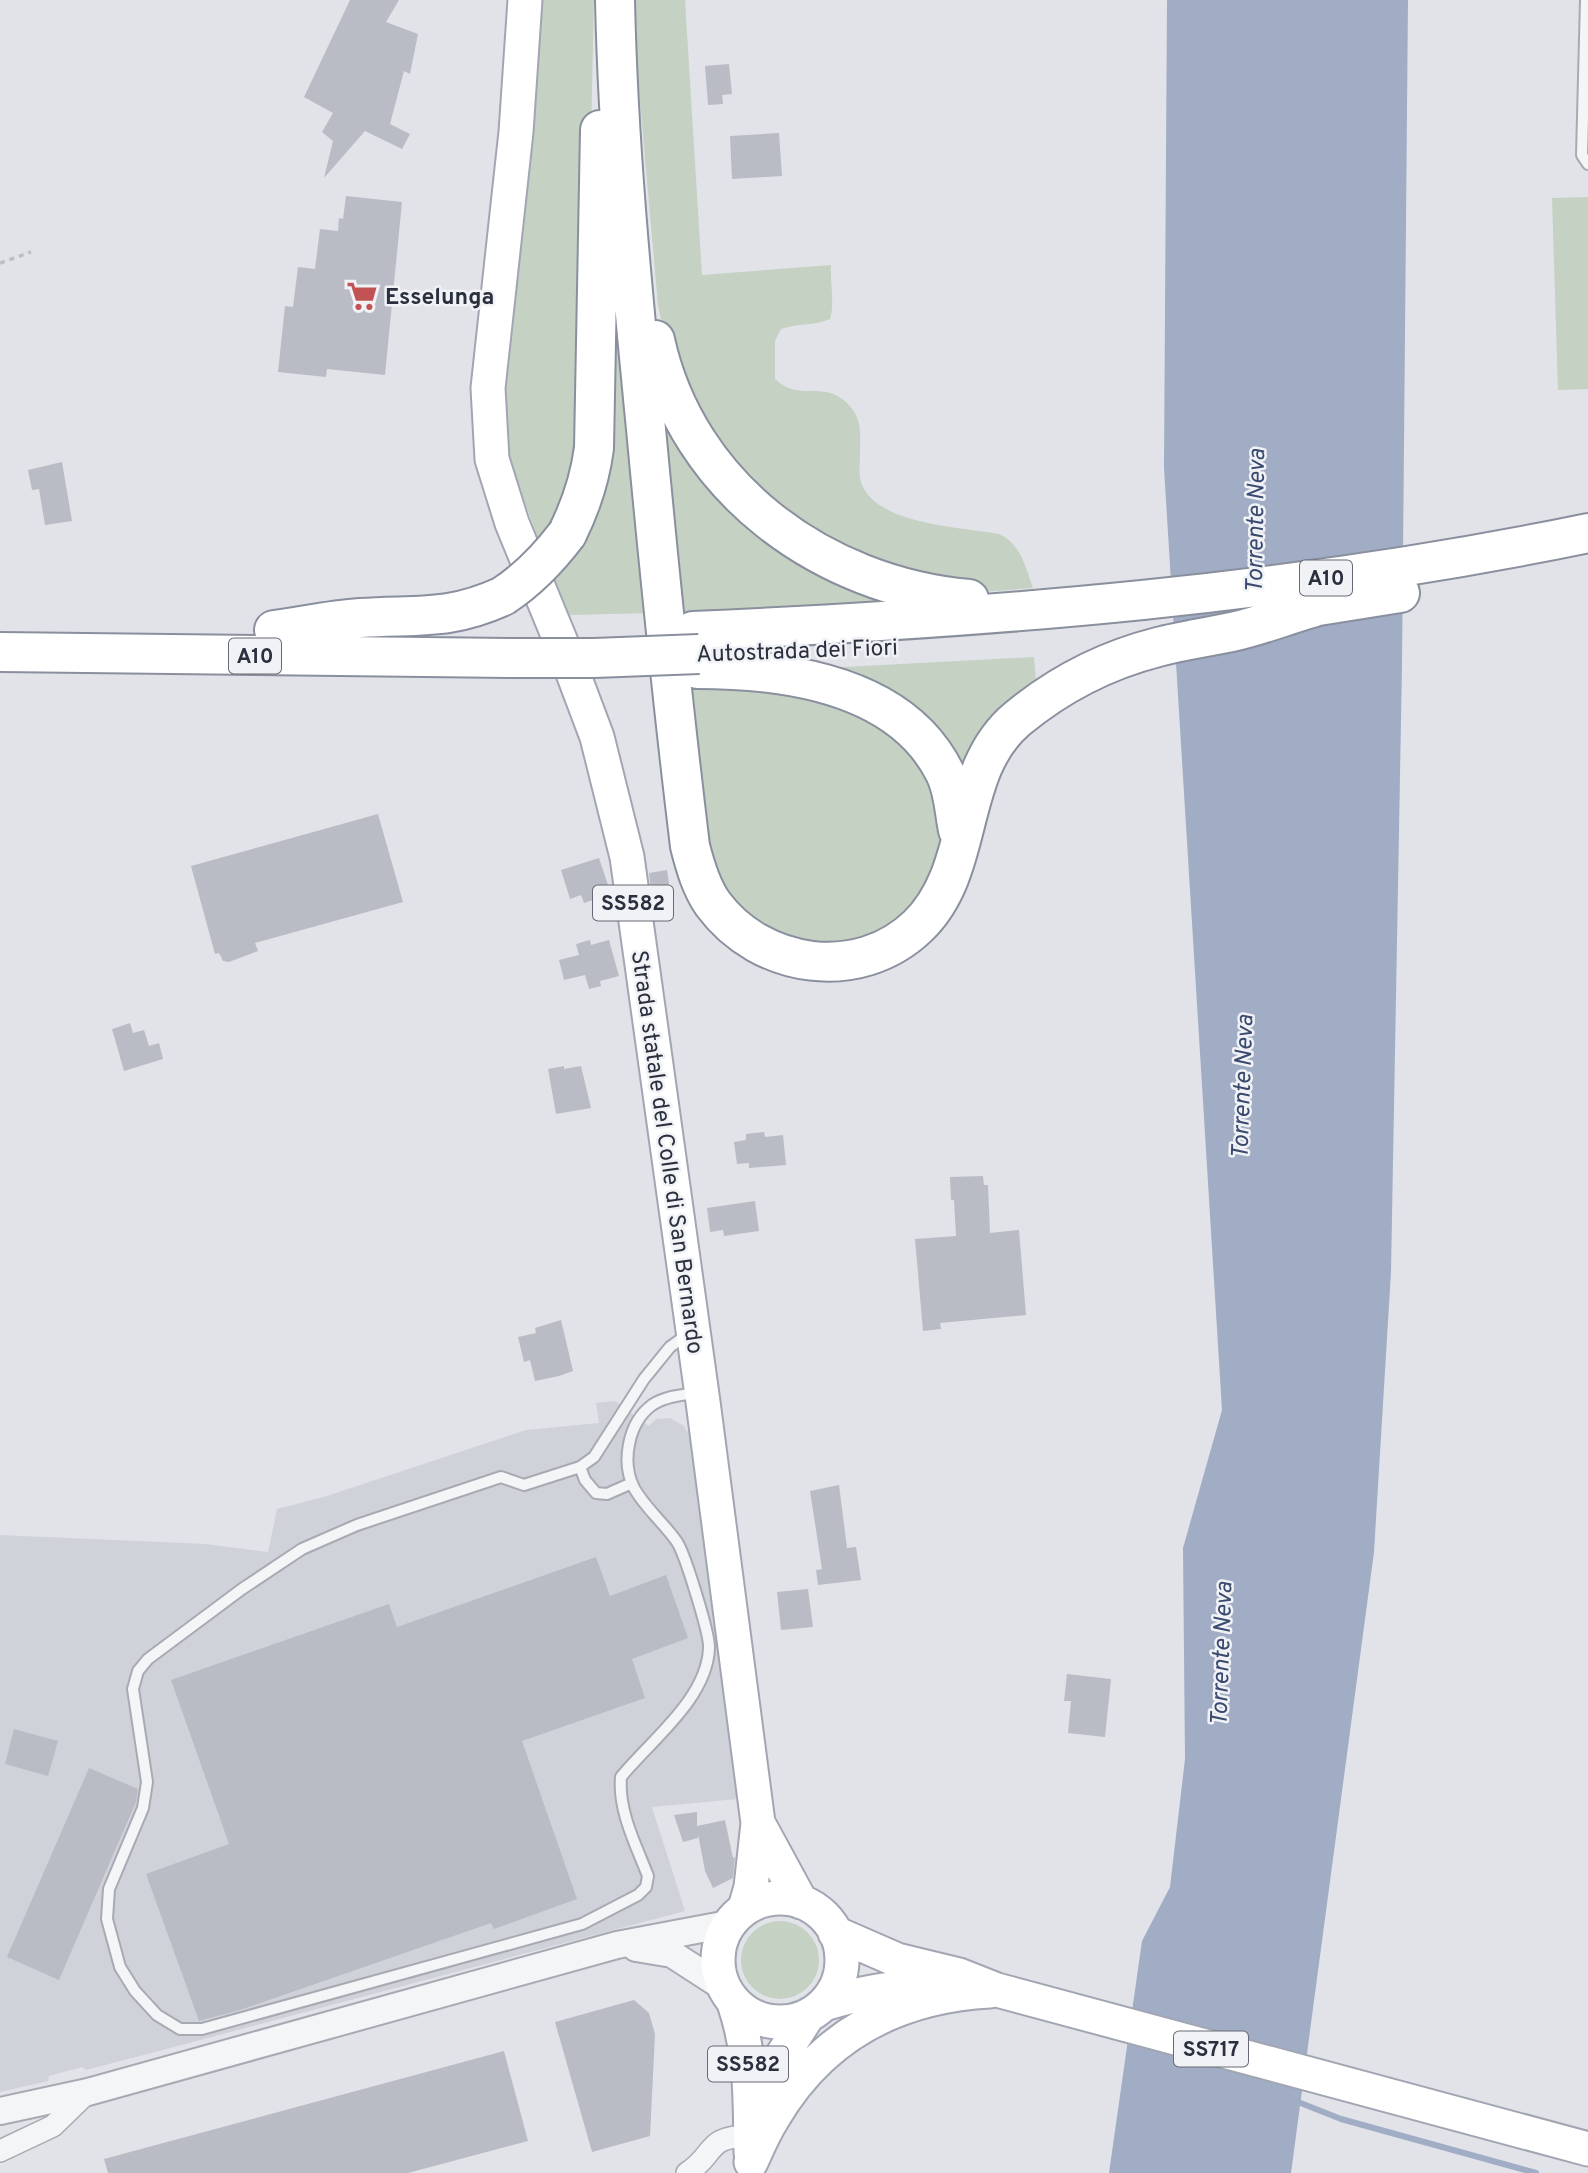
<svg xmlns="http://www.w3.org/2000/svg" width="1588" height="2173" viewBox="0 0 1588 2173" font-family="Overpass,sans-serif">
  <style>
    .built { fill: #d0d2da }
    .green { fill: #c5d2c3 }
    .water { fill: #a0adc5 }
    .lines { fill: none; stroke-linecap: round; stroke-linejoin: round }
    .stream { stroke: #a0adc5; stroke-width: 6 }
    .building { fill: #b9bcc5 }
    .service-casing { stroke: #a7aab3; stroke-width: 14 }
    .minor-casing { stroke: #a7aab3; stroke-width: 24 }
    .tertiary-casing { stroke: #a7aab3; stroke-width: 30 }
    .primary-casing { stroke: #a2a6b3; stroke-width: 37 }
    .motorway-casing { stroke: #8a8f9e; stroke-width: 42 }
    .path { stroke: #bcbec3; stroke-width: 3.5; stroke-dasharray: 5 5; stroke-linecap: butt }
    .service { stroke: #f4f5f7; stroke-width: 10 }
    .minor { stroke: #f4f5f7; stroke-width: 21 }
    .tertiary { stroke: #f4f5f7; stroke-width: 26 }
    .primary { stroke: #fff; stroke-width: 33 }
    .motorway { stroke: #fff; stroke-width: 38 }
    .motorway-bridge-casing { stroke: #8a8f9e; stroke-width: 42; stroke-linecap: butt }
    .motorway-bridge { stroke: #fff; stroke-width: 38 }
    .labels { text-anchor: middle; stroke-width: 5; stroke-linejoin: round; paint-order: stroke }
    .shield { fill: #f1f2f6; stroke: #666a76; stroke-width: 2 }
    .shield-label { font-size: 21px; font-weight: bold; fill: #2b303f }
    .poi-label { font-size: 23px; font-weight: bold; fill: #2b303f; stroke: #f1f2f6; text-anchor: start }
    .street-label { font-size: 23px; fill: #2b303f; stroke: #f1f2f6 }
    .water-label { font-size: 24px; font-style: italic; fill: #394a6f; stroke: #f1f2f6 }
  </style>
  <rect width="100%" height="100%" fill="#e1e3e9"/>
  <path class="built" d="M615,1401L649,1426L656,1419L670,1418L684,1426L690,1436L700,1505L738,1799L652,1807L685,1911L159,2051L86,2070L82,2067L49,2076L48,2081L0,2092V1535L206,1544L268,1552L277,1509L327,1496L526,1430L599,1423L596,1403Z"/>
  <path class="green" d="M540,0H594L584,452L542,550L510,460L500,419Z
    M633,0H685L702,275L831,265C830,282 835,304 830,319C814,326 797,323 781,329L775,341V379C800,403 822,379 847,403C863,418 860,435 860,453C860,463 858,476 862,485C879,525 961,527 999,534C1021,544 1025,566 1033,588L982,592L819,547L718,458L672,365L658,306L633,21Z
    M604,187L653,613L569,615L553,575L567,559Z
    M1588,197V389L1558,390L1552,198Z
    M660,419H669L898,607L679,613Z
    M1034,657L1037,693L965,785L826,668Z
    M686,679L806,689L904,737L945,807L941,864L905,919L829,952L743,920L707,865Z
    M741 1960a39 39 0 1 1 78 0a39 39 0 1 1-78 0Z"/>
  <path class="water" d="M1167,0H1408L1402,665L1391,1272L1374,1552L1291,2173H1109L1142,1941L1170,1887L1185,1759L1183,1548L1222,1410L1164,468Z"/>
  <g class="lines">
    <path class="stream" d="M1293,2100L1341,2119L1536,2173"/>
  </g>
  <path class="building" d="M350,0H399L386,22L418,34L410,74L404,71L390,124L410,134L402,149L365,131L324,178L333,141L322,132L333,113L304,97Z
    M729,64L732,94L722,95L723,104L708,105L705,66Z
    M779,133L782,176L732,179L730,136Z
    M346,196L402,202L385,375L327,369L326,377L278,372L285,306L293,307L298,267L315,269L320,229L338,231L339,218L343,219Z
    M62,462L72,521L45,525L39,489L32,490L28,470Z
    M378,814L403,902L255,943L258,951L229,962L223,961L219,953L215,954L191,866Z
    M599,858L611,894L584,903L581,895L570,899L561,870Z
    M667,870L671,897L652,900L649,873Z
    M590,940L591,945L609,940L619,976L600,981L601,986L589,989L585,975L564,980L559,960L579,955L576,944Z
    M130,1023L133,1033L144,1030L149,1046L159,1043L163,1059L124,1071L112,1029Z
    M564,1066V1069L581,1066L591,1108L556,1114L548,1069Z
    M764,1132L765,1137L783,1135L786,1165L749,1168V1163L737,1164L734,1142L746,1140V1134Z
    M983,1176L984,1185H988L990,1233L1019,1230L1026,1315L940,1323L941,1329L923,1331L915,1239L956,1236L954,1200H951L950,1177Z
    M755,1201L759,1231L724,1236L723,1230L710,1232L707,1208Z
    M561,1320L573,1371L559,1376L535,1381L530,1360L524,1362L518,1337L536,1333L535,1328Z
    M839,1485L847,1548L856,1547L861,1580L818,1585L816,1570L822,1569L810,1491Z
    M596,1557L610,1596L666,1575L688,1638L632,1659L645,1698L522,1741L577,1899L494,1929L491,1923L240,2010L199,2021L146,1874L229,1844L171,1680L389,1604L397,1627Z
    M808,1589L813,1627L781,1630L777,1592Z
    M1067,1674L1111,1679L1105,1737L1068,1733L1071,1701H1064Z
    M14,1729L58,1741L48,1776L5,1764Z
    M89,1768L138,1789L136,1802L59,1980L7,1957Z
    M697,1812V1826L725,1820L733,1858L735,1857L733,1878L713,1888L705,1871L698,1834V1838L683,1842L674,1815Z
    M634,2000L649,2013L655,2034L650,2136L592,2152L555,2022Z
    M504,2051L528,2141L408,2173H108L104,2159Z"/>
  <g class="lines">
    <g class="service-casing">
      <path id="service" d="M1586,0L1582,155L1588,164
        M688,1334L670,1347L644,1379L594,1457L580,1467L524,1485L501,1477L357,1525L302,1549L242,1589L148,1659L138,1671L133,1689L147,1782L143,1808L109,1889L107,1919L120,1967L135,1991L157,2015L180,2029H202L582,1924L638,1895L646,1887L648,1876C636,1845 618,1811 621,1777C651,1740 707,1699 709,1648C710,1635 685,1554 677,1542C664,1523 645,1508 634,1488C621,1462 628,1423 652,1405C666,1396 682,1395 698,1393
        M580,1467L585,1480L596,1493L607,1494L632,1483"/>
    </g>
    <g class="minor-casing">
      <path id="minor" d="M0,2151L53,2126L88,2092
        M687,2173C717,2154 704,2136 751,2136"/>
    </g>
    <g class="tertiary-casing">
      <path id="tertiary" d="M636,1948L672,1954L723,1987
        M0,2111L88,2092L617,1945L728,1924"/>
    </g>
    <g class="primary-casing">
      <path id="primary" d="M525,0L516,132L488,388L492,459L512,523L565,652L597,737L627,857L703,1402L758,1823L751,1887L745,1908
        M758,1823L801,1902
        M718 1960a62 62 0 1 1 124 0a62 62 0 1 1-124 0Z
        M835,1933L897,1960L959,1975L997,1990L1588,2149
        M734,2003C752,2056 750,2099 751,2153
        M824,2004C859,1993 893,1986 929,1987
        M756,2118L778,2062L807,2017
        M751,2162C758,2147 764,2132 773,2118C821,2036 896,1996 990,1991"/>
    </g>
    <g class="motorway-casing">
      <path id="motorway" d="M615,0C618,143 632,286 646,429C659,568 673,707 690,846C695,866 701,887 713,904C761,969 859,983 918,926C977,869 954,772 1017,719C1058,685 1107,660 1158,647C1184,640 1210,637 1236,631C1262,625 1287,615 1312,608
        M655,340C687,488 822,586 969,599
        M567,534C581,506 590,479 594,448L600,130
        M1287,611L1400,593
        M274,630C303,626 332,620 360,618C417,614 448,621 503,596
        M693,631C992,618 1294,594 1588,533
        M0,652L509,658
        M697,669C784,669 901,684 945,773C954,791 954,811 958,830"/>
    </g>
    <path class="path" d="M0,263L31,252"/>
    <use href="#service" class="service"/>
    <use href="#minor" class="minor"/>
    <use href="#tertiary" class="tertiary"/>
    <use href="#primary" class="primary"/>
    <use href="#motorway" class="motorway"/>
    <g class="motorway-bridge-casing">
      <path id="motorway-bridge" d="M503,596C529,579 548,559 567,534
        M509,658H594L699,654"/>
    </g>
    <use href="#motorway-bridge" class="motorway-bridge"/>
  </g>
  <defs>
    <g id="supermarket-bare" transform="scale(2.415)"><path d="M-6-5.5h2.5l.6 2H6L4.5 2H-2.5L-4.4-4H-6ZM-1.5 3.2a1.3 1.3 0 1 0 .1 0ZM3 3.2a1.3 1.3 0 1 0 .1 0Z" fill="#c15354" stroke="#f1f2f6" stroke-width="2.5" paint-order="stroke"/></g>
  </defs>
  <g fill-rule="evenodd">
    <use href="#supermarket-bare" x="362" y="296"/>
  </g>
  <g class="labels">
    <g class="shield">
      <rect x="1300" y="560.5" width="52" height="35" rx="5"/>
      <rect x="229" y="638.5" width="52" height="35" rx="5"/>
      <rect x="593" y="885.5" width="80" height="35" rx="5"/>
      <rect x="1174" y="2031.5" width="74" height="35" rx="5"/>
      <rect x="708" y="2046.5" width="80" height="35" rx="5"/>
    </g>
    <g class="shield-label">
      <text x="1326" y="585">A10</text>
      <text x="255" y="663">A10</text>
      <text x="633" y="910">SS582</text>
      <text x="1211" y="2056">SS717</text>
      <text x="748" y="2071">SS582</text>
    </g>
    <g class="poi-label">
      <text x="385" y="304">Esselunga</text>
    </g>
    <g class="street-label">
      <text transform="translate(797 650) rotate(-2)" y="8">Autostrada dei Fiori</text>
      <text transform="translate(668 1152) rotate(82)" y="8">Strada statale del Colle di San Bernardo</text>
    </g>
    <g class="water-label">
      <text transform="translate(1255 521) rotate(-89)" y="8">Torrente Neva</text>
      <text transform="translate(1242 1087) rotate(-88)" y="8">Torrente Neva</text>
      <text transform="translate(1221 1654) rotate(-88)" y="8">Torrente Neva</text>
    </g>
  </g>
</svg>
